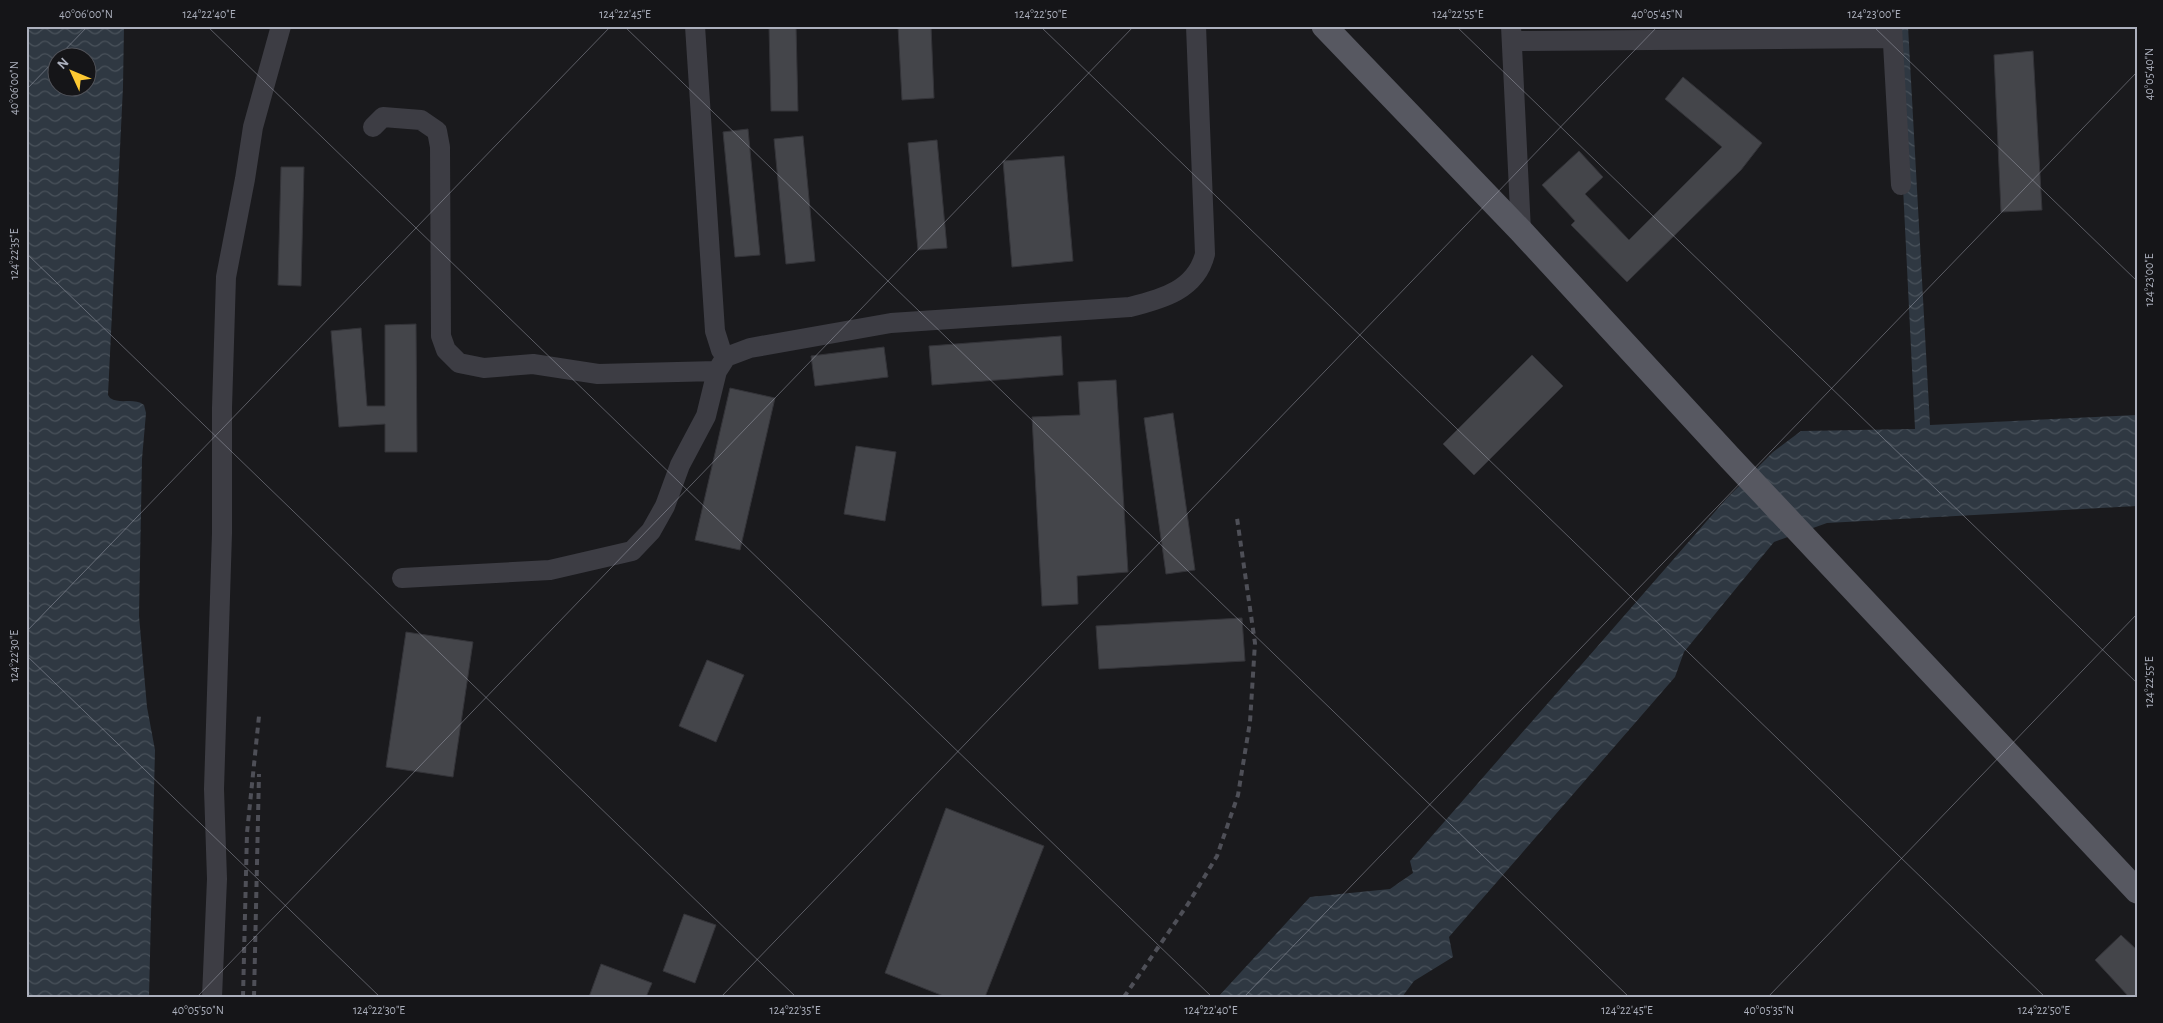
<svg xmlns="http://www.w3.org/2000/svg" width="2163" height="1023" viewBox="0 0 2163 1023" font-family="'Alegreya Sans',sans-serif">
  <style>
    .water { fill: url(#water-waves); fill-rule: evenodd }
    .building { fill: #44454a; stroke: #343439 }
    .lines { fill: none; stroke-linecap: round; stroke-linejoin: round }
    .minor { stroke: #3d3d44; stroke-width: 20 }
    .major { stroke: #575861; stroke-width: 25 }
    .rail { stroke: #4e4f57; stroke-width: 4; stroke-dasharray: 6 5; stroke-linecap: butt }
    .ticks { fill: none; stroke: #acb0bd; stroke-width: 1; stroke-opacity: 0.45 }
    .neatline { fill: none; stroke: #acb0bd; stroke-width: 2 }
    .ticks-label { font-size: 12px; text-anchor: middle; fill: #acb0bd }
  </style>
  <defs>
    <pattern id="water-waves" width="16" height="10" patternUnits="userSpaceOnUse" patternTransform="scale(1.25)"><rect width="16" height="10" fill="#2f3842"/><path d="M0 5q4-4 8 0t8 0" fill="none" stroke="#4a525b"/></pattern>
  </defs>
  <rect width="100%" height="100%" fill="#1a1a1d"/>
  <path class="water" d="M26,26H124L123,87L108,395L110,398C121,405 133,397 144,405L146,413L142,459L139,616L147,707L155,750L149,997H26ZM58,58H88V88H58Z
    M1895,26H1908L1930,425L2137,415V506L1827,523L1774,542L1684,652L1675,677L1449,937L1453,957L1414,981L1402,997H1218L1310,897L1390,889L1413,873L1410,861L1726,499L1773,452L1801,431L1915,429Z"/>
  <path class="building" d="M769,26H796L798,111H771Z
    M898,26H931L934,98L902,100Z
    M2033,51L2042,210L2001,212L1994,55Z
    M1683,77L1762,143L1741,170L1627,282L1571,225L1575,221L1542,185L1579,151L1603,177L1585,194L1629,240L1722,147L1665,99Z
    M748,129L760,255L735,257L723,132Z
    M803,136L815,261L786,264L774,139Z
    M937,140L947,248L918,250L908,143Z
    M1064,156L1073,261L1012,267L1003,161Z
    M281,167H304L301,286L278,285Z
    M416,324L417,452H385V424L339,427L331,331L361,328L367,406H385V325Z
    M1061,336L1063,375L932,385L929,346Z
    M884,347L888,377L815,386L811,356Z
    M1532,355L1563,386L1474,475L1443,444Z
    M1116,380L1128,572L1077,576L1078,604L1042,606L1032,417L1080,415L1078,382Z
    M730,388L775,398L740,550L695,540Z
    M1173,413L1195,570L1166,574L1144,418Z
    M856,446L896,452L885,521L844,514Z
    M1242,618L1245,661L1099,669L1096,626Z
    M406,632L473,642L453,777L386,767Z
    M707,660L744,675L716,742L679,726Z
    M946,808L1044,846L985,997H946L885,973Z
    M684,914L716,925L695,983L663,971Z
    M2121,935L2137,950V997H2129L2095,960Z
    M601,964L652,983L646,997H589Z"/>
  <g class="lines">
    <path class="minor" d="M695,26L715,331L721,350L726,357
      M1511,26L1521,231
      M1892,26L1901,185
      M1512,41L1892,38
      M373,127L383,117L421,120L437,131L440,147L441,336L446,350L459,363L484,368L533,364L598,374L717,371
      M402,578L550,570L632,551L651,531L665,506L680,465L706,416L717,371L726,357L750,348L891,323L1130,307C1162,299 1196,290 1205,254L1196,26
      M212,997L217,879L214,789L222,533V408L226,277L245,179L253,127L281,26"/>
    <path class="major" d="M1324,26L1521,231L1730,458L2137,891"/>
    <path class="rail" d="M243,997L247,833L259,716
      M254,997L259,774
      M1124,997L1188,904L1217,856L1238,795L1250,722L1255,643L1237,518"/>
  </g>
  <path class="ticks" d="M207,26L1212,997M624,26L1629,997M1040,26L2045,997M1456,26L2137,683M1873,26L2137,281M26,90L88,26M26,253L796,997M26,632L611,26M26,655L380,997M197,997L1134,26M721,997L1658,26M1244,997L2137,72M1768,997L2137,614"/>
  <rect width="2163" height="1023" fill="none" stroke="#151518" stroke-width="55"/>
  <g transform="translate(72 72) rotate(314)"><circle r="24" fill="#151518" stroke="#51535a"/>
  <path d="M0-4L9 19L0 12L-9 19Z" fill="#fdc932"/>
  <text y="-8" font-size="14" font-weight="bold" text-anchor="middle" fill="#acb0bd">N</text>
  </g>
  <rect x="28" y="28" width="2108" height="968" class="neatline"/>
  <g class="ticks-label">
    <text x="86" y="18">40°06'00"N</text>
    <text x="209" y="18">124°22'40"E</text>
    <text x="625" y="18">124°22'45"E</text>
    <text x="1041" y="18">124°22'50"E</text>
    <text x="1458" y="18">124°22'55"E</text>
    <text x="1657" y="18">40°05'45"N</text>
    <text x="1874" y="18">124°23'00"E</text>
    <text transform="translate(2149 74) rotate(-90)" y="4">40°05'40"N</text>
    <text transform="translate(14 88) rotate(-90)" y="4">40°06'00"N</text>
    <text transform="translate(14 254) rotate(-90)" y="4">124°22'35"E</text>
    <text transform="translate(2149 280) rotate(-90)" y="4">124°23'00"E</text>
    <text transform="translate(14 656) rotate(-90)" y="4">124°22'30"E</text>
    <text transform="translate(2149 682) rotate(-90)" y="4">124°22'55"E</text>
    <text x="198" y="1014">40°05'50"N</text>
    <text x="379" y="1014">124°22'30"E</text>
    <text x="795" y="1014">124°22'35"E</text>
    <text x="1211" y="1014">124°22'40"E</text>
    <text x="1627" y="1014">124°22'45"E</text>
    <text x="1769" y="1014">40°05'35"N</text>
    <text x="2044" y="1014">124°22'50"E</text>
  </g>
</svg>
